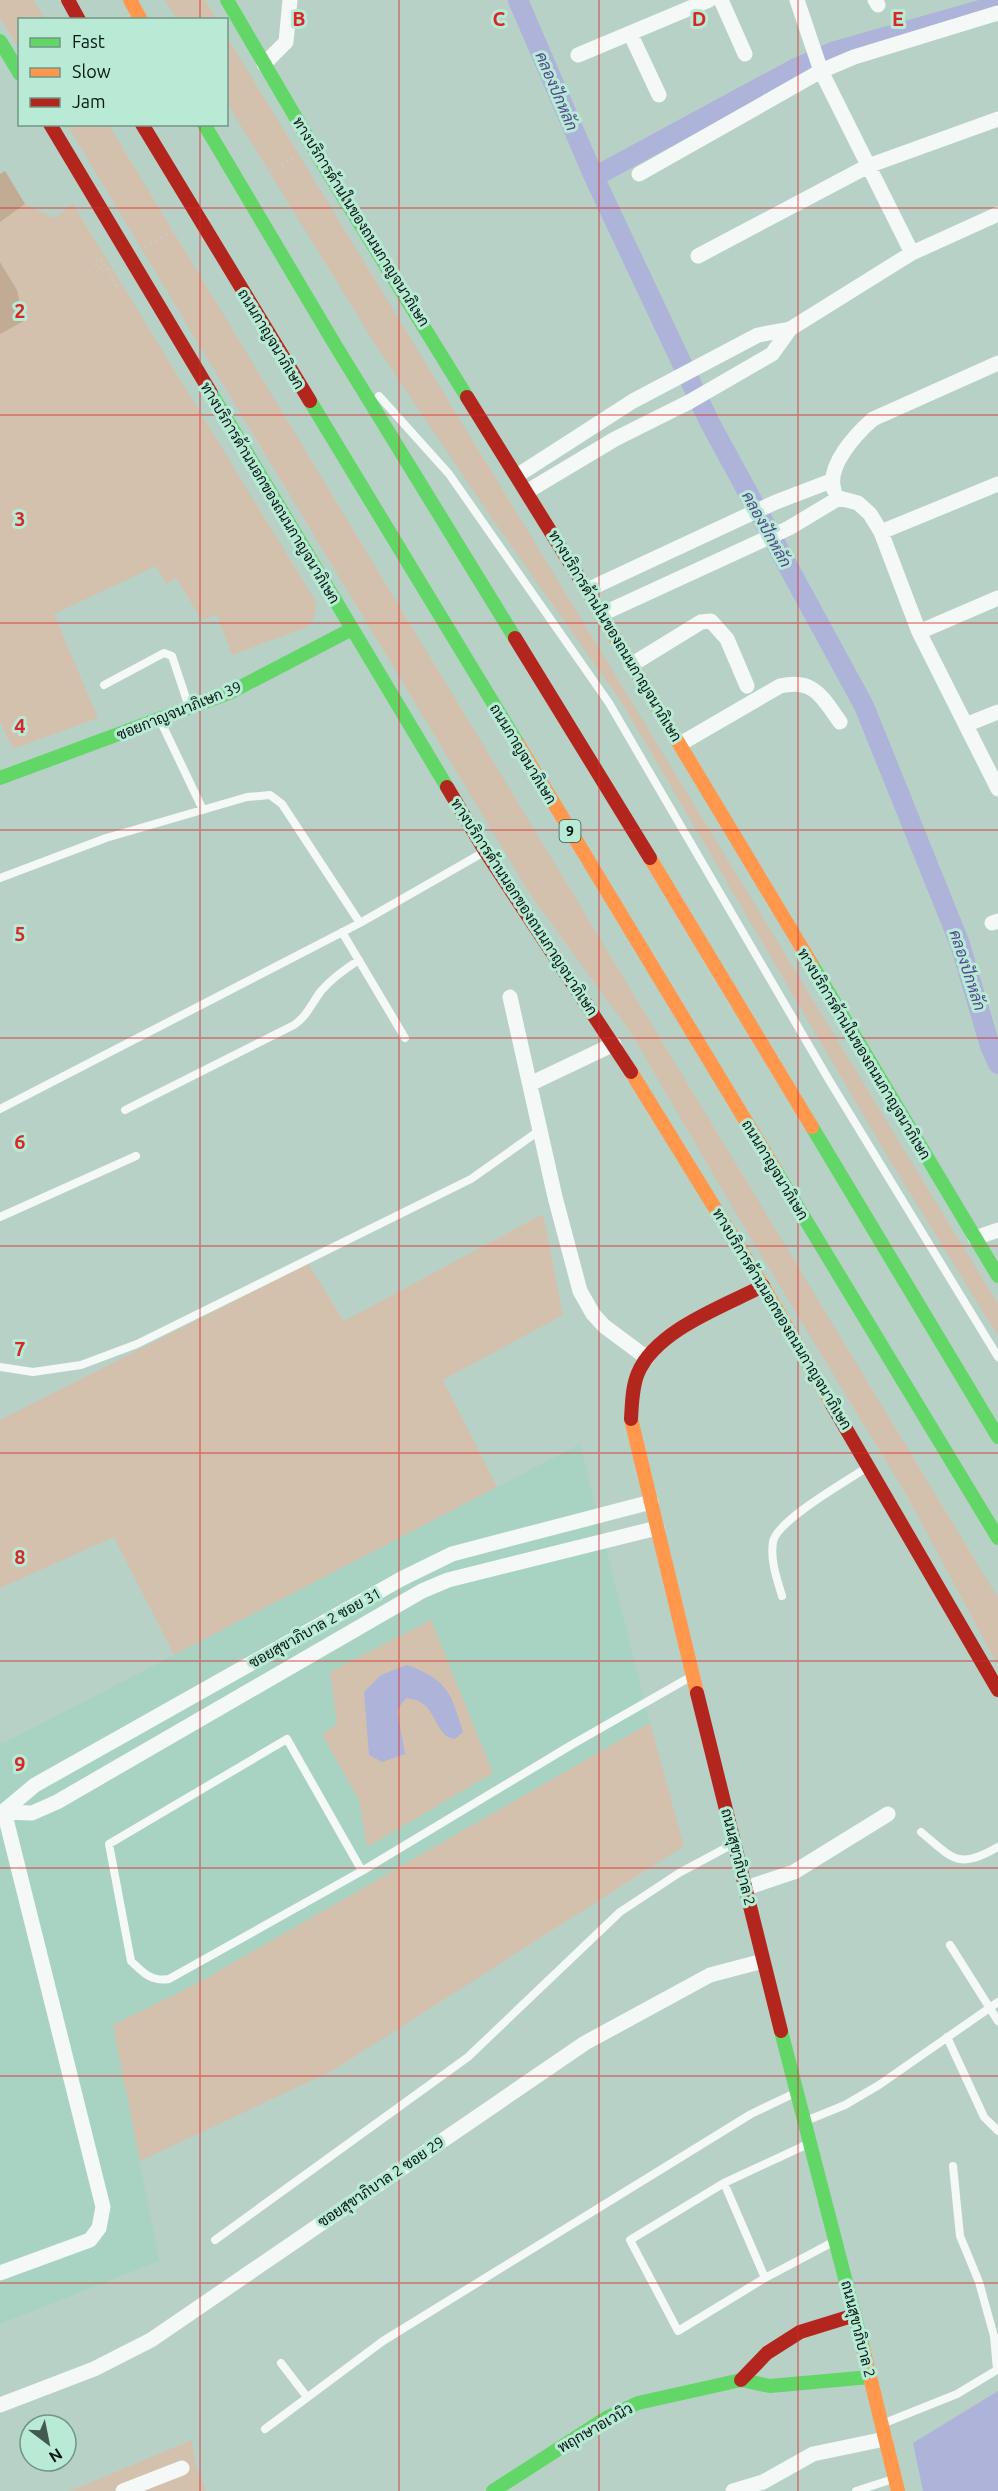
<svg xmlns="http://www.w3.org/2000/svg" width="998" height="2491" viewBox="0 0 998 2491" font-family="Ubuntu,Sarabun,sans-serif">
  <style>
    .built { fill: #a8d3c2 }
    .green { fill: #d4c1ad }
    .forest { fill: #c1ab95 }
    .water { fill: #aeb3da }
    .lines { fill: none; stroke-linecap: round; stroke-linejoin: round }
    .canal { stroke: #aeb3da; stroke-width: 20 }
    .path { stroke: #c5ccc9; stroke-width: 3; stroke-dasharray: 1.5 4.5; stroke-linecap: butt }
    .lane { stroke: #f4f8f6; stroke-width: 8 }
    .street { stroke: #f4f8f6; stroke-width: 15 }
    .fast { stroke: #63d668; stroke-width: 14 }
    .slow { stroke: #ff974d; stroke-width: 14 }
    .jam { stroke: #b3261e; stroke-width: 14 }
    .grid { fill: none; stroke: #d62828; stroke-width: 1.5; stroke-opacity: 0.55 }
    .labels { text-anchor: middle; stroke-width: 6; stroke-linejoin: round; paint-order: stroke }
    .shield { fill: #b8ead5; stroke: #3b574c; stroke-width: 1.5 }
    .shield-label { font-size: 14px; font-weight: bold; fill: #061811 }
    .street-label { font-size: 15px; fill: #061811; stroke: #b8ead5 }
    .water-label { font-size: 16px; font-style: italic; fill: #51468f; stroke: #b8ead5 }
    .grid-label { font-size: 20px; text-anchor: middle; font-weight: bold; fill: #d62828; stroke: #b8ead5; stroke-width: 6; stroke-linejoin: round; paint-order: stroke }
  </style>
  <rect width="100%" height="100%" fill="#b7d1c6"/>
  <path class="built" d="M580,1444L650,1723L196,1984L113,2025L159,2261L0,2324V1741L2,1744Z"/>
  <path class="green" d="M0,0H33L45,19L20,20L19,49L0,18Z
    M165,0H205L217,19H177Z
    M226,35L998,1304V1336L889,1159L622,703L493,520L375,344L227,103Z
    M67,125H109L998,1598V1666L907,1496L737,1215L631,1033L530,894Z
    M25,204L54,218L73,204L316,602L315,616L307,627L232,655L217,615L202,620L176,578L166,584L156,566L54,614L98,718L13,749L0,722V334L24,320L17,290L0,262V222Z
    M543,1214L563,1315L443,1380L497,1487L174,1655L114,1537L0,1588V1420L308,1264L344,1321Z
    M431,1620L493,1773L367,1847L359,1800L322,1734L337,1724L330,1672Z
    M650,1723L684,1846L332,2071L140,2161L113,2025L196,1984Z
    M192,2440L195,2463L206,2491H70Z"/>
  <path class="forest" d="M5,171L25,204L0,222V174Z
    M0,262L17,290L24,321L0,334Z"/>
  <path class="water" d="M407,1665C448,1680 451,1693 463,1732L455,1739C437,1738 436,1710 420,1702C416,1699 410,1699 406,1698L397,1710L405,1754L382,1762L369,1755L364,1692L381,1675Z
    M998,2391V2491H923L913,2443Z"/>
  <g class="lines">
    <path class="canal" d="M518,0L594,177L710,423L864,706L960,944L990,1046L998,1064
      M594,177L794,69L835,51L998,5"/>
    <path class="path" d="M261,177L296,156
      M145,247L181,226
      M114,266L102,273L94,262L100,258L117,286L124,282"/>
    <path class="lane" d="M379,396L449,474L609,703L829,1080L998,1357
      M104,685L164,653L172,656L189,707
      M160,720L203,810
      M0,878L106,838L247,797L270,795L282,804L360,923
      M342,932L405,1038
      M0,1109L360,923L484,852
      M125,1110L294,1025C307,1016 312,1003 321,991C332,978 345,969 359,960
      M0,1217L136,1156
      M0,1367L33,1372L81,1365L137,1344L471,1179L540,1130
      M782,1596C777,1579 770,1560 773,1542C776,1521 847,1481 866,1468
      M921,1832C953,1859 958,1870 998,1847
      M362,1871L287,1739L109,1844L131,1961C143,1973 152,1982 169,1979L362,1871L573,1744L692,1676
      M950,1945L998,2021
      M947,2037L984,2117L998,2131
      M803,2122L845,2105L879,2085L998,2002
      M808,2144L724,2183L630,2240L678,2331L765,2278L835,2241
      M724,2183L765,2278
      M215,2240L468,2057L620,1912L679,1873L733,1844
      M281,2363L307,2397
      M882,2424L957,2394L997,2370L994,2336L979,2282L960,2236L953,2166
      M265,2429L383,2341L751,2114L795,2093
      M856,2491L893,2479"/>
    <path class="street" d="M721,0L745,54
      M797,0L821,71L912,253
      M875,0L878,5
      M630,33L659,95
      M578,55L709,0
      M264,64L286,42L290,0
      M639,174L821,71L854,57L998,13
      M698,256L868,166L998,119
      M518,475L633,401L758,335L790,329
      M834,490C826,466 856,434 873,419L998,363
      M528,491L615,439L689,402L772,354L790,329L912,253L998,214
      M881,532L998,484
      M587,590L776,502L831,481
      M602,614L789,528L839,498L858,503L870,514L881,532L919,632L998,789
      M919,632L998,598
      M631,665L701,622L711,621L727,639L747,686
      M968,724L998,712
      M680,744L780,686C814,678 822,697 840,722
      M992,923L998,921
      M510,997L555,1197L580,1291L593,1314L604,1326L647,1358
      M530,1084L614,1044
      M975,1238L998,1230
      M4,1811L35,1785L401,1579L452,1554L651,1502
      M0,1812L32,1813L57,1802L422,1591L448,1580L657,1528
      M746,1888L794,1872L888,1814
      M0,2273L90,2240L99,2228L103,2207L4,1811
      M0,2405L94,2369L151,2340L585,2043L710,1975L763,1961
      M123,2491L182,2468
      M733,2491L763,2482L813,2454L885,2439"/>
    <path class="fast" d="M227,0L323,164L467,397
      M0,41L20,74
      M204,124L337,348L515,638
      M211,393L447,787
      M310,401L518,744
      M0,778L229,693L352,629
      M811,963L998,1276
      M812,1127L998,1437
      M776,1171L998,1538
      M781,2031L863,2348
      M493,2491L608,2417L638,2403L741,2380L770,2386L870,2377"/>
    <path class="slow" d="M130,0L141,20
      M580,579L811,963
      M518,744L776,1171
      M650,858L812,1127
      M631,1072L763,1286L831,1403
      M631,1419L697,1693
      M863,2348L898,2491"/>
    <path class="jam" d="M68,0L79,20
      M50,124L211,393
      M142,124L310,401
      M467,397L580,579
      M515,638L650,858
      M447,787L485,851L631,1072
      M831,1403L998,1690
      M631,1419C632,1404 632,1387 638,1373C656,1330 724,1306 763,1286
      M697,1693L781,2031
      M741,2380L767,2353L800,2332L855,2315"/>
  </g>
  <path class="grid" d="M200,0V20M399,0V2491M599,0V2491M798,0V2491M200,124V2491M0,208H998M0,415H998M0,623H998M0,830H998M0,1038H998M0,1246H998M0,1453H998M0,1661H998M0,1868H998M0,2076H998M0,2283H998"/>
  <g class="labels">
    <rect class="shield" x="559.5" y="820" width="21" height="22" rx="4.5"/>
    <g class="shield-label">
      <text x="570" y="836">9</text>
    </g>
    <g class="street-label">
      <text transform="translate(361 222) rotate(58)" y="5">ทางบริการด้านในของถนนกาญจนาภิเษก</text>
      <text transform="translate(271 339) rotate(59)" y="5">ถนนกาญจนาภิเษก</text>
      <text transform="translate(270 493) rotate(59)" y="5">ทางบริการด้านนอกของถนนกาญจนาภิเษก</text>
      <text transform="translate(615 636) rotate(59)" y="5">ทางบริการด้านในของถนนกาญจนาภิเษก</text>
      <text transform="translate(179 711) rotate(-22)" y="5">ซอยกาญจนาภิเษก 39</text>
      <text transform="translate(523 754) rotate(59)" y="5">ถนนกาญจนาภิเษก</text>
      <text transform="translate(524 907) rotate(57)" y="5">ทางบริการด้านนอกของถนนกาญจนาภิเษก</text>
      <text transform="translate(864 1054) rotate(59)" y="5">ทางบริการด้านในของถนนกาญจนาภิเษก</text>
      <text transform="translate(775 1170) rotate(59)" y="5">ถนนกาญจนาภิเษก</text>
      <text transform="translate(782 1319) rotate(59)" y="5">ทางบริการด้านนอกของถนนกาญจนาภิเษก</text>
      <text transform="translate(315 1628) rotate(-29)" y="5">ซอยสุขาภิบาล 2 ซอย 31</text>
      <text transform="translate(738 1857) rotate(76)" y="5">ถนนสุขาภิบาล 2</text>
      <text transform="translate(381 2182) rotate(-34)" y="5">ซอยสุขาภิบาล 2 ซอย 29</text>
      <text transform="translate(858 2329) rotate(76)" y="5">ถนนสุขาภิบาล 2</text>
      <text transform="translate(595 2428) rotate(-30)" y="5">พฤกษาอเวนิว</text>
    </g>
    <g class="water-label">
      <text transform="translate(557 91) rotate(67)" y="6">คลองปักหลัก</text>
      <text transform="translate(767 529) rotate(61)" y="6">คลองปักหลัก</text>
      <text transform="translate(968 970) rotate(72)" y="6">คลองปักหลัก</text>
    </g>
  </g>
  <g class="grid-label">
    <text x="299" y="26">B</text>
    <text x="499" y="26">C</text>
    <text x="699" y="26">D</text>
    <text x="898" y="26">E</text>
    <text x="20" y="318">2</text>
    <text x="20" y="526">3</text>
    <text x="20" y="733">4</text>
    <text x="20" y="941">5</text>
    <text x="20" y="1149">6</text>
    <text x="20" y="1356">7</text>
    <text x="20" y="1564">8</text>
    <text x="20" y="1771">9</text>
  </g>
  <rect x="18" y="18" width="210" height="108" fill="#b8ead5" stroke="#719687" stroke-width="1.5"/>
  <rect x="30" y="38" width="30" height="9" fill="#63d668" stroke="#719687" stroke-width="1.5"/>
  <text x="72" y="48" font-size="18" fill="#061811">Fast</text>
  <rect x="30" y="68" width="30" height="9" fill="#ff974d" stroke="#719687" stroke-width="1.5"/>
  <text x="72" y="78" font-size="18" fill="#061811">Slow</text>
  <rect x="30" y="98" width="30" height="9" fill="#b3261e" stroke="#719687" stroke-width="1.5"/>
  <text x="72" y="108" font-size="18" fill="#061811">Jam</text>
  <g transform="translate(48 2443) rotate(148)"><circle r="28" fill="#b8ead5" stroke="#719687" stroke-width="1.5"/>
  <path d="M0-4.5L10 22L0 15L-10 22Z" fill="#445950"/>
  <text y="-9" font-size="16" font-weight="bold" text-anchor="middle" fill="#061811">N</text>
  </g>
</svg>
